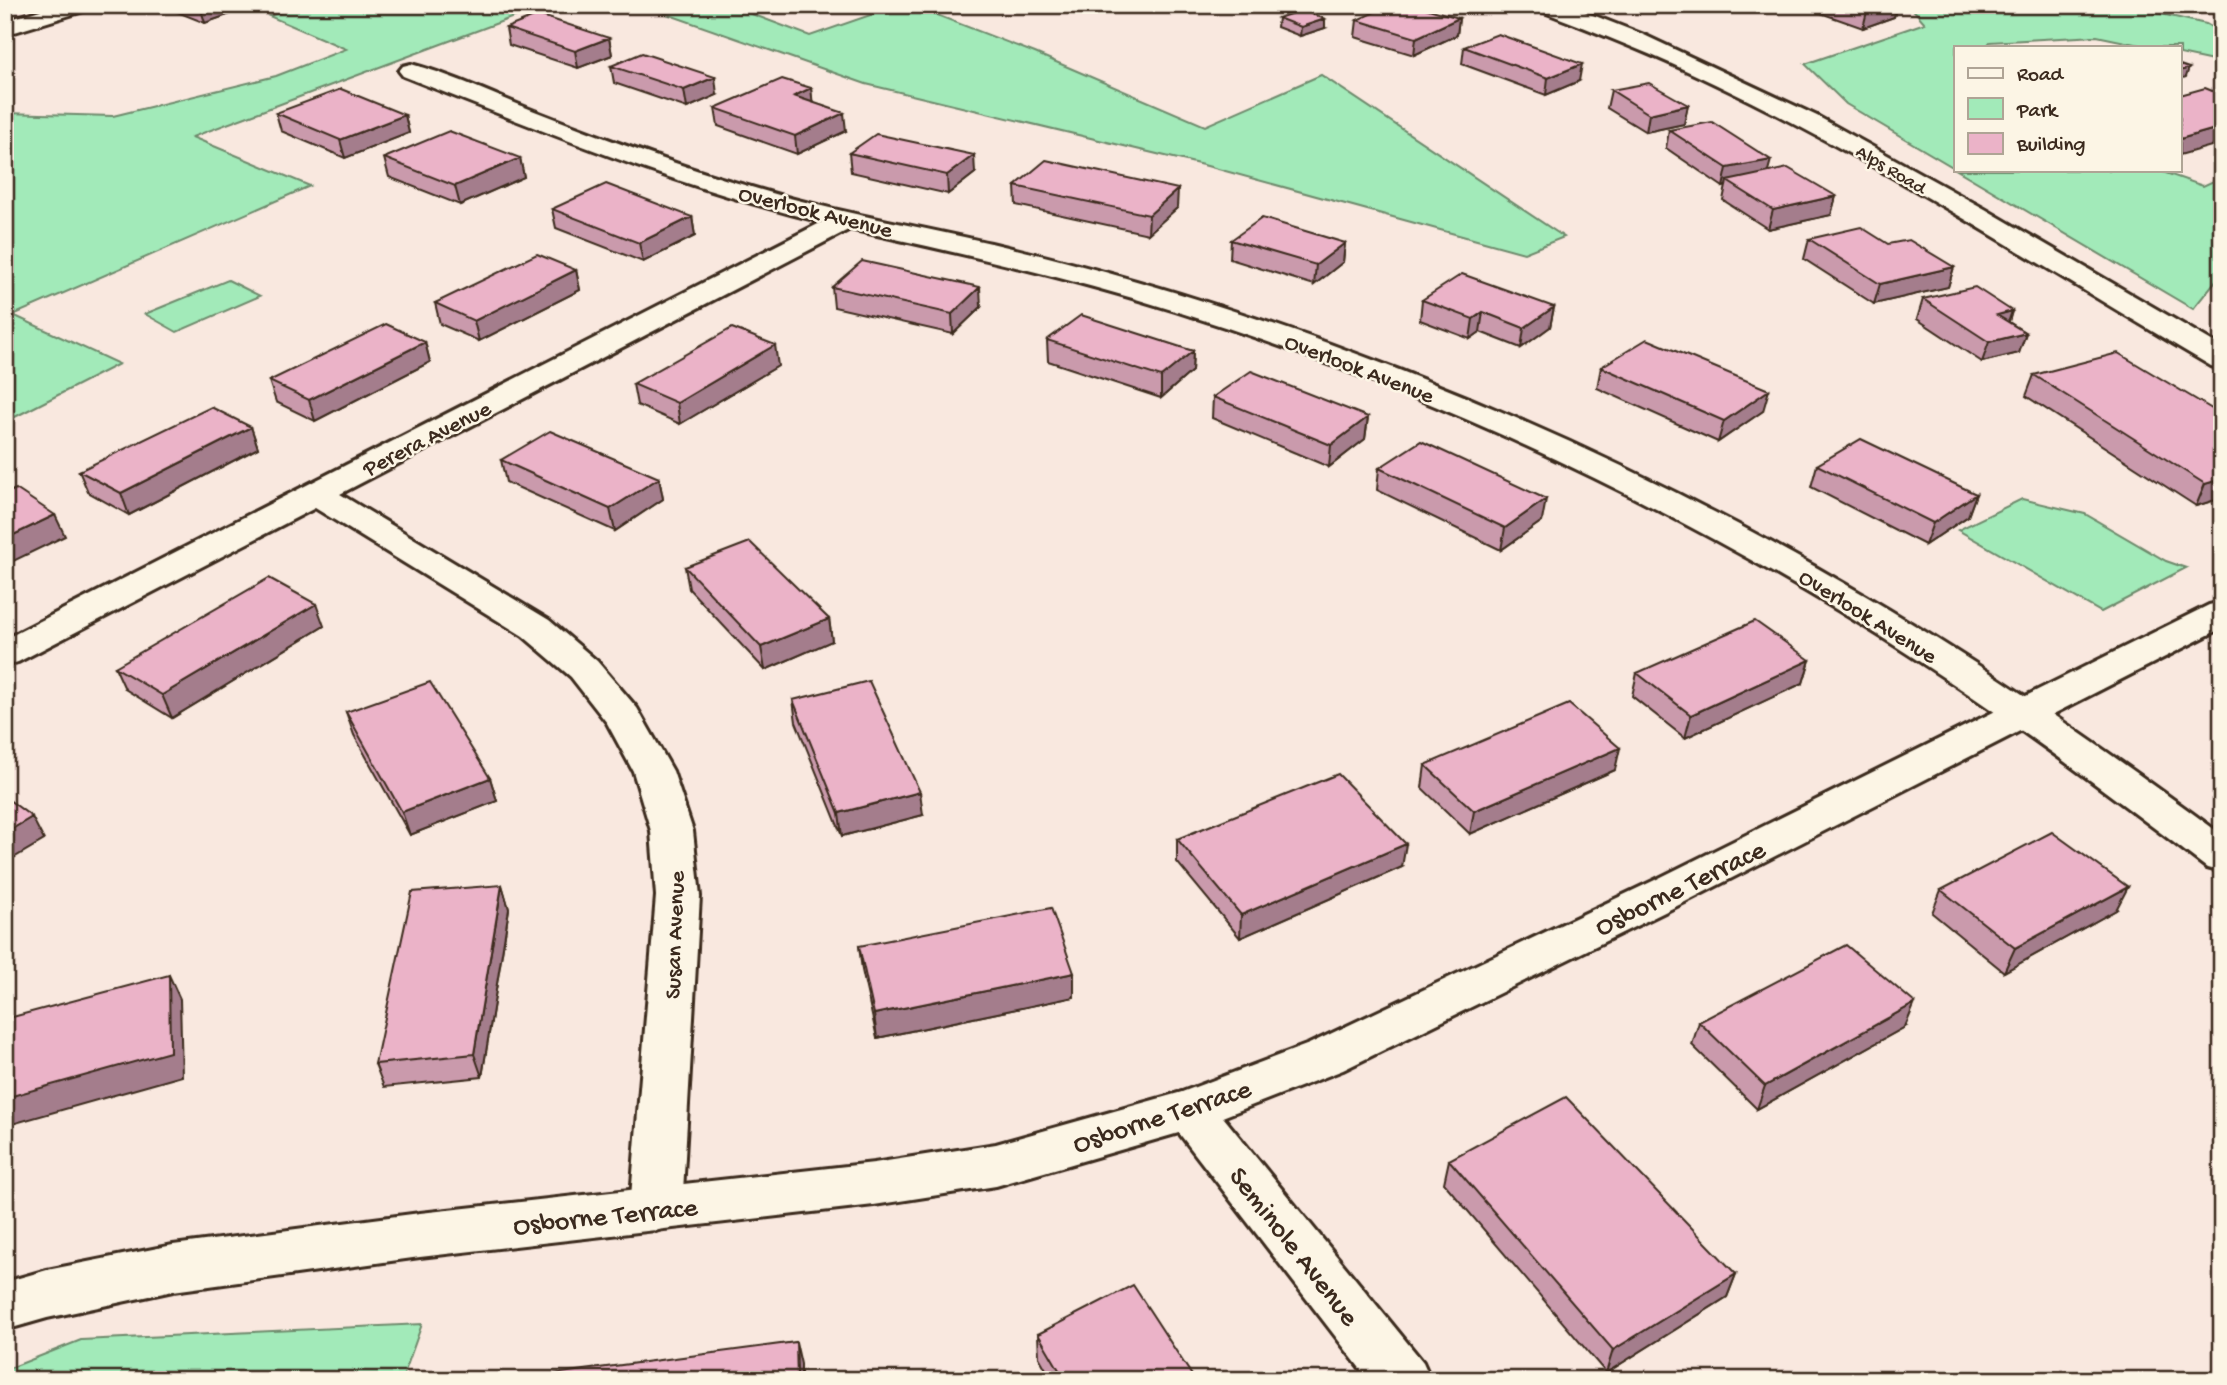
<svg xmlns="http://www.w3.org/2000/svg" width="2227" height="1385" viewBox="0 0 2227 1385" font-family="'Gochi Hand',sans-serif">
  <style>
    .green { fill: #a2eab9; stroke: #6e8a6c; stroke-width: 2 }
    .lines { fill: none; stroke-linecap: round; stroke-linejoin: round }
    .minor-casing { stroke: #3b2a1e; stroke-width: 6 }
    .tertiary-casing { stroke: #3b2a1e; stroke-width: 6 }
    .secondary-casing { stroke: #3b2a1e; stroke-width: 6 }
    .minor { fill: #fcf5e5; fill-rule: evenodd }
    .tertiary { fill: #fcf5e5; fill-rule: evenodd }
    .secondary { fill: #fcf5e5; fill-rule: evenodd }
    .wall { fill: #ca9aac; stroke: #3b2a1e; stroke-width: 2 }
    .shaded-wall { fill: #a47d8c; stroke: #3b2a1e; stroke-width: 2 }
    .building { fill: #ebb3c8; stroke: #3b2a1e; stroke-width: 2 }
    .labels { text-anchor: middle; stroke-width: 5; stroke-linejoin: round; paint-order: stroke }
    .far-street-label { font-size: 19px; fill: #3b2a1e; stroke: #fcf5e5 }
    .street-label { font-size: 23px; fill: #3b2a1e; stroke: #fcf5e5 }
    .near-street-label { font-size: 28px; fill: #3b2a1e; stroke: #fcf5e5 }
  </style>
  <rect width="100%" height="100%" fill="#f9e8df"/>
  <filter id="ink" filterUnits="userSpaceOnUse"><feTurbulence type="fractalNoise" baseFrequency=".0143" numOctaves="2"/><feDisplacementMap in="SourceGraphic" scale="14" xChannelSelector="R" yChannelSelector="G"/><feConvolveMatrix kernelMatrix="1 2 1 2 8 2 1 2 1" color-interpolation-filters="sRGB"/></filter>
  <g filter="url(#ink)">
    <path class="green" d="M305,5H546L192,137L310,186L13,315L119,364L5,422V113L113,116L276,76L346,49L269,16Z
      M641,5H728L810,36L899,5H911L1035,53L1205,126L1321,75L1564,237L1524,253L1207,166L866,84Z
      M1909,5H2121L2206,24L2222,33V63L2180,54V47H2149L2097,36L1990,42L1986,47H1956V169L1846,104L1805,64L1925,23Z
      M1957,170H2157L2203,186L2222,177V273L2193,309Z
      M228,280L260,296L177,332L145,314Z
      M2022,499L2085,514L2166,561L2186,568L2101,612L1958,530Z
      M422,1324L402,1380H5V1370L81,1340Z"/>
    <g class="lines">
      <g class="minor-casing">
        <path id="minor" d="M56,5H90L87,10L5,35V21Z
          M411,64C452,75 492,94 532,110C606,139 681,167 758,189C834,212 913,225 991,243C1062,260 1133,279 1203,301C1434,374 1657,473 1866,596C1989,668 2107,750 2222,835V872L2207,868C2088,777 1967,688 1839,611C1630,485 1407,384 1175,311C1068,277 959,253 850,229L340,494L549,620L597,661L637,708L673,771L693,831L700,896L682,1209L674,1224L656,1231L638,1224L630,1209L656,896L651,831L633,771L607,723L571,677L523,636L315,508L18,662L5,666V639L822,222C677,187 541,130 403,76L399,71L403,66Z
          M1189,1090L1206,1096L1423,1362L1431,1380H1369L1172,1124L1165,1110L1172,1096Z"/>
      </g>
      <g class="tertiary-casing">
        <path id="tertiary" d="M2222,602V628L1685,902L1343,1070L1189,1130L996,1186L874,1205L420,1257L173,1291L47,1318L5,1330V1282L47,1270L173,1245L420,1213L874,1163L996,1144L1182,1092L1309,1044L1655,880L2209,605Z"/>
      </g>
      <g class="secondary-casing">
        <path id="secondary" d="M1536,5H1567L1644,35L1817,116L1985,209L2222,347V369L2211,366C2047,270 1887,166 1715,84C1657,56 1599,33 1539,10Z"/>
      </g>
      <use href="#minor" class="minor"/>
      <use href="#tertiary" class="tertiary"/>
      <use href="#secondary" class="secondary"/>
    </g>
    <path class="wall" d="M161,5H237L239,11L205,23L162,6Z
      M1798,5H1897L1894,17L1863,28Z
      M1278,18L1325,28L1300,36L1277,27Z
      M1459,18L1457,35L1414,55L1355,37L1357,20Z
      M506,28L609,38L612,55L578,68L509,45Z
      M1464,47L1579,81L1546,95L1462,64Z
      M611,66L717,95L687,108L614,83Z
      M811,88L812,102L846,131L797,154L718,126L715,108Z
      M1611,90L1688,105L1684,124L1646,132L1607,108Z
      M276,113L405,115L409,133L345,158L281,131Z
      M1669,130L1768,173L1836,196L1831,215L1768,229L1723,200L1726,186L1723,187L1666,148Z
      M849,153L975,173L948,194L851,172Z
      M384,158H520L524,177L460,205L389,177Z
      M1015,186L1177,208L1148,234L1016,205Z
      M552,209L692,217L695,236L643,262L556,228Z
      M1809,239L1954,267L1948,287L1874,304L1804,259Z
      M1231,240L1345,243L1343,262L1314,285L1230,259Z
      M576,270L580,290L479,341L440,324L435,303Z
      M832,287L981,307L953,334L834,307Z
      M1923,299L2012,311L2009,322L2026,333L2019,353L1982,362L1917,319Z
      M1422,300L1554,307L1550,327L1521,348L1480,332L1470,339L1420,320Z
      M1047,340L1193,351L1192,371L1161,398L1048,361Z
      M425,342L430,362L315,421L276,402L269,381Z
      M778,366L680,424L637,405L633,384Z
      M1601,367L1763,411L1718,442L1597,388Z
      M2034,375L2222,415V498L2196,506L2026,396Z
      M1213,397L1368,417L1365,439L1329,467L1212,418Z
      M251,427L258,448L129,515L88,492L79,471Z
      M501,460L659,478L663,499L615,531L506,482Z
      M1817,465L1976,494L1968,516L1925,545L1811,487Z
      M1379,468L1542,521L1501,550L1377,490Z
      M685,567L829,619L832,641L765,670L689,589Z
      M324,626L172,718L125,689L115,667Z
      M1810,660L1803,683L1685,738L1632,696L1637,673Z
      M793,700L923,815L842,836L796,722Z
      M346,712L490,778L497,801L410,835L354,735Z
      M1425,765L1615,770L1470,834L1422,788Z
      M1177,839L1402,867L1240,938L1177,862Z
      M502,885L509,909L482,1077L384,1087L375,1064Z
      M1941,890L2116,910L2004,972L1932,913Z
      M859,946L1074,973V997L877,1038L862,970Z
      M1699,1022L1905,1027L1757,1109L1692,1045Z
      M1449,1160L1736,1274L1727,1297L1606,1373L1444,1183Z
      M1038,1334L1195,1380H1052L1039,1357Z"/>
    <path class="shaded-wall" d="M201,5H237L239,11L205,23L200,6Z
      M1884,5H1897L1894,17L1863,28L1867,11Z
      M1459,18L1457,35L1414,55L1416,38Z
      M1325,19V28L1300,36L1301,27Z
      M609,38L612,55L578,68L575,51Z
      M1582,64L1579,81L1546,95L1548,78Z
      M2189,68L2186,77L2180,79V71Z
      M715,77L717,95L687,108L684,90Z
      M811,88L813,106L794,96Z
      M1688,105L1684,124L1646,132L1649,114Z
      M844,113L846,131L797,154L795,136Z
      M405,115L409,133L345,158L340,140Z
      M2222,127V143L2180,155V139Z
      M974,155L975,173L948,194L947,175Z
      M520,158L524,177L460,205L455,186Z
      M1771,160L1766,178L1727,181L1726,186L1723,187L1727,168Z
      M1178,189L1177,208L1148,234L1149,215Z
      M1836,196L1831,215L1768,229L1773,210Z
      M692,217L695,236L643,262L639,243Z
      M1345,243L1343,262L1314,285L1316,265Z
      M1954,267L1948,287L1874,304L1880,284Z
      M576,270L580,290L479,341L474,321Z
      M980,287L981,307L953,334L952,314Z
      M1554,307L1550,327L1521,348L1524,328Z
      M2012,311L2005,332L1997,315Z
      M1483,312L1480,332L1470,339L1473,319Z
      M2026,333L2019,353L1982,362L1989,342Z
      M425,342L430,362L315,421L309,400Z
      M775,345L778,366L680,424L677,403Z
      M1193,351L1192,371L1161,398V377Z
      M1769,390L1763,411L1718,442L1724,421Z
      M1368,417L1365,439L1329,467L1331,445Z
      M251,427L258,448L129,515L121,493Z
      M659,478L663,499L615,531L610,509Z
      M2222,479V498L2196,506L2205,484Z
      M1976,494L1968,516L1925,545L1933,523Z
      M1546,499L1542,521L1501,550L1505,528Z
      M55,515L65,536L5,565V539Z
      M316,604L324,626L172,718L162,695Z
      M829,619L832,641L765,670L761,647Z
      M1810,660L1803,683L1685,738L1691,715Z
      M1620,748L1615,770L1470,834L1474,811Z
      M490,778L497,801L410,835L402,812Z
      M920,792L923,815L842,836L839,813Z
      M32,817L44,840L5,863V833Z
      M1406,844L1402,867L1240,938L1241,915Z
      M502,885L509,909L482,1077L474,1054Z
      M2128,887L2116,910L2004,972L2015,948Z
      M1074,973V997L877,1038L874,1014Z
      M169,975L180,999L182,1076L5,1126V1098Z
      M1915,1003L1905,1027L1757,1109L1765,1086Z
      M1736,1274L1727,1297L1606,1373L1613,1350Z
      M796,1342L801,1364V1380H797Z"/>
    <path class="building" d="M1390,5H1415L1459,18L1416,38L1357,20Z
      M1850,5H1884L1867,11Z
      M1302,10L1325,19L1301,27L1278,18Z
      M539,15L609,38L575,51L506,28Z
      M1498,34L1582,64L1548,78L1464,47Z
      M642,53L715,77L684,90L611,66Z
      M2180,65L2189,68L2180,71Z
      M782,79L811,88L794,96L844,113L795,136L715,108Z
      M1649,83L1688,105L1649,114L1611,90Z
      M2205,88L2222,95V127L2180,139V95Z
      M341,89L405,115L340,140L276,113Z
      M1712,122L1771,160L1727,168L1669,130Z
      M449,131L520,158L455,186L384,158Z
      M876,134L974,155L947,175L849,153Z
      M1046,160L1178,189L1149,215L1015,186Z
      M1788,168L1836,196L1773,210L1727,181Z
      M606,184L692,217L639,243L552,209Z
      M1262,218L1345,243L1316,265L1231,240Z
      M1861,227L1888,244L1909,240L1954,267L1880,284L1809,239Z
      M537,254L576,270L474,321L435,303Z
      M862,261L980,287L952,314L832,287Z
      M1462,274L1554,307L1524,328L1483,312L1473,319L1422,300Z
      M1975,287L2012,311L1997,315L2026,333L1989,342L1923,299Z
      M1081,315L1193,351L1161,377L1047,340Z
      M386,324L425,342L309,400L269,381Z
      M732,328L775,345L677,403L633,384Z
      M1647,339L1769,390L1724,421L1601,367Z
      M2118,353L2222,415V479L2205,484L2034,375Z
      M1251,371L1368,417L1331,445L1213,397Z
      M211,407L251,427L121,493L79,471Z
      M550,431L659,478L610,509L501,460Z
      M1861,439L1976,494L1933,523L1817,465Z
      M1421,441L1546,499L1505,528L1379,468Z
      M16,489L55,515L5,539V494Z
      M750,542L829,619L761,647L685,567Z
      M269,578L316,604L162,695L115,667Z
      M1755,621L1810,660L1691,715L1637,673Z
      M869,681L920,792L839,813L793,700Z
      M430,682L490,778L402,812L346,712Z
      M1569,704L1620,748L1474,811L1425,765Z
      M1338,774L1406,844L1241,915L1177,839Z
      M5,797L32,817L5,833Z
      M2052,832L2128,887L2015,948L1941,890Z
      M502,885L474,1054L375,1064L412,892Z
      M1051,908L1074,973L874,1014L859,946Z
      M1846,945L1915,1003L1765,1086L1699,1022Z
      M169,975L170,1052L5,1098V1019Z
      M1566,1097L1736,1274L1613,1350L1449,1160Z
      M1133,1285L1195,1380H1065L1038,1334Z
      M796,1342L797,1380H545L546,1375Z"/>
  </g>
  <g class="labels">
    <g class="far-street-label">
      <text transform="translate(1892 168) rotate(31)" y="7">Alps Road</text>
    </g>
    <g class="street-label">
      <text transform="translate(816 210) rotate(14)" y="8">Overlook Avenue</text>
      <text transform="translate(1360 367) rotate(21)" y="8">Overlook Avenue</text>
      <text transform="translate(426 437) rotate(-27)" y="8">Perera Avenue</text>
      <text transform="translate(1869 615) rotate(32)" y="8">Overlook Avenue</text>
      <text transform="translate(673 935) rotate(-88)" y="8">Susan Avenue</text>
    </g>
    <g class="near-street-label">
      <text transform="translate(1679 886) rotate(-26)" y="10">Osborne Terrace</text>
      <text transform="translate(1161 1114) rotate(-18)" y="10">Osborne Terrace</text>
      <text transform="translate(605 1214) rotate(-6)" y="10">Osborne Terrace</text>
      <text transform="translate(1296 1245) rotate(52)" y="10">Seminole Avenue</text>
    </g>
  </g>
  <rect width="2227" height="1385" fill="none" stroke="#fcf5e5" stroke-width="28"/>
  <rect x="14" y="14" width="2199" height="1357" fill="none" stroke="#3b2a1e" stroke-width="2.5" filter="url(#ink)"/>
  <rect x="1954" y="46" width="228" height="126" fill="#fcf5e5" stroke="#afa495" stroke-width="2"/>
  <rect x="1968" y="68" width="35" height="10" fill="#fcf5e5" stroke="#afa495" stroke-width="2"/>
  <text x="2017" y="80" font-size="21" fill="#3b2a1e">Road</text>
  <rect x="1968" y="98" width="35" height="21" fill="#a2eab9" stroke="#afa495" stroke-width="2"/>
  <text x="2017" y="116" font-size="21" fill="#3b2a1e">Park</text>
  <rect x="1968" y="133" width="35" height="21" fill="#ebb3c8" stroke="#afa495" stroke-width="2"/>
  <text x="2017" y="150" font-size="21" fill="#3b2a1e">Building</text>
</svg>
